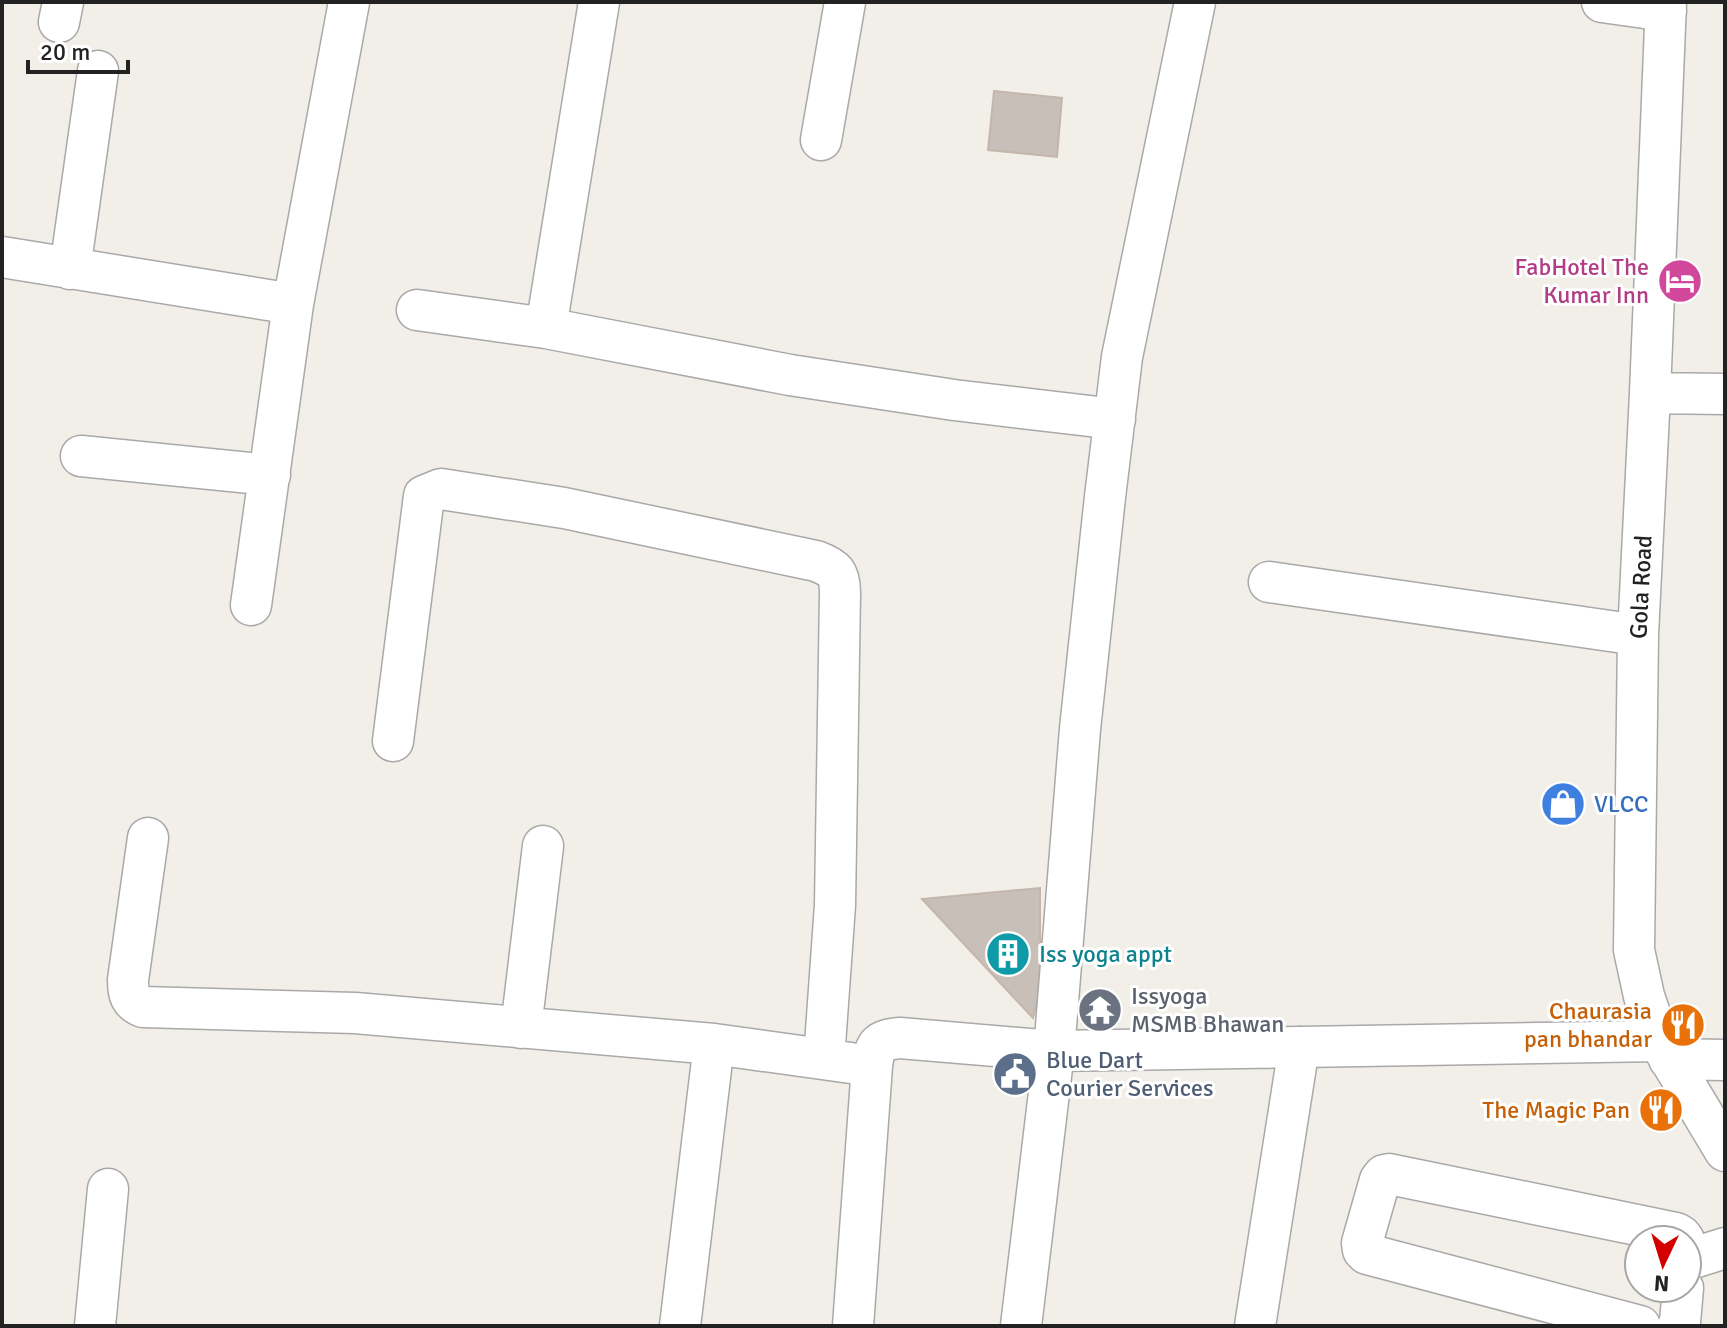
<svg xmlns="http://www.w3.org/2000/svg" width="1727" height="1328" viewBox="0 0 1727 1328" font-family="Signika,sans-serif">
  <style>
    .building { fill: #c7bfb8; stroke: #c4b6ab; stroke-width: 2 }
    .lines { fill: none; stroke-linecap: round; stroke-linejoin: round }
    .minor-casing { stroke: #a9a9a9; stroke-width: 43 }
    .minor { stroke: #fff; stroke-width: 40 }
    .labels { text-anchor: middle; stroke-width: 6; stroke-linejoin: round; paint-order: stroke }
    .hotel-label { font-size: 24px; fill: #b23c85; stroke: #fff; text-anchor: end }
    .street-label { font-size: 24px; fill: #222; stroke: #fff }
    .shop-label { font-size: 24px; fill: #366cbe; stroke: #fff; text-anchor: start }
    .culture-label { font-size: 24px; fill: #0d838f; stroke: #fff; text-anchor: start }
    .worship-label { font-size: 24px; fill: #5b616d; stroke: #fff; text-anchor: start }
    .food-label { font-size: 24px; fill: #c56008; stroke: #fff; text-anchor: end }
    .service-label { font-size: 24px; fill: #4e5e75; stroke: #fff; text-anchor: start }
  </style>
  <rect width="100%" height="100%" fill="#f2efe9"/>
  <path class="building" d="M994,91L1062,98L1057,157L988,150Z
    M1040,888V936L1044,973L1033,1018L922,899Z"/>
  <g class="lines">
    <g class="minor-casing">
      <path id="minor" d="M1602,2L1666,11
        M1666,2L1650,393L1638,635L1634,950L1644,996L1659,1041L1725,1151
        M59,22L63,2
        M821,140L845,2
        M2,257L293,304
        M70,269L98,71
        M417,310L546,328L790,375L954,400L1115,419
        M546,328L599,2
        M1650,393L1725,394
        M81,456L270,475
        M1269,582L1638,635
        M251,605L293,304L349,2
        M393,741L424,496L441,489L564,508L816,561C835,568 840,573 840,593L835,905L824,1059
        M148,838L128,980C128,994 130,1002 143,1007L355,1013L714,1044L851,1063
        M521,1028L543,846
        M1669,1059L1725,1060
        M1687,1260L1725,1248
        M95,1326L108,1189
        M680,1326L714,1044
        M853,1326L872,1066C875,1044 878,1040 900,1038L1054,1051L1659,1041
        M1021,1326L1054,1051L1080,729L1105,497L1122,357L1195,2
        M1255,1326L1299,1047
        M1640,1326L1367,1254L1363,1250L1362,1243L1380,1180L1384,1175L1389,1174L1676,1233L1681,1236L1684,1240
        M1678,1326L1680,1322L1683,1288"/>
    </g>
    <use href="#minor" class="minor"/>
  </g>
  <defs>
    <g id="hotel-disc" transform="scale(2.3)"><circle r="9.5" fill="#d1479c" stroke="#fff"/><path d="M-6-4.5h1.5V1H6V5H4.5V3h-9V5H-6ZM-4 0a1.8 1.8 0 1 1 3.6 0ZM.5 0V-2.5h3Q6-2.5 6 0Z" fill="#fff"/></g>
    <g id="shop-disc" transform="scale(2.3)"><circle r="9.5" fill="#3f7fe0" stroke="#fff"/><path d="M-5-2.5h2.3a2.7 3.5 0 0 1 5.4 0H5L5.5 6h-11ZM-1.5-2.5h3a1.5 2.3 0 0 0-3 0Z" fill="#fff"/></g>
    <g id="building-disc" transform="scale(2.3)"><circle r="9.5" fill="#0f9aa8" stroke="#fff"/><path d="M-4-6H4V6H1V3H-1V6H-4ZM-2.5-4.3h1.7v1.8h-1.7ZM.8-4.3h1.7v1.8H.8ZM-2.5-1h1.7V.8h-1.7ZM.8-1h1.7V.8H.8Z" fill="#fff"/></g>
    <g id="temple-disc" transform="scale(2.3)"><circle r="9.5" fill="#6b7280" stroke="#fff"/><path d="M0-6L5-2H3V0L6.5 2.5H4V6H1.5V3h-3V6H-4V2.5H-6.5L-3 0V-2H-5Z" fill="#fff"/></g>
    <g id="restaurant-disc" transform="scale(2.3)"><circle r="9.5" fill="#e8710a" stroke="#fff"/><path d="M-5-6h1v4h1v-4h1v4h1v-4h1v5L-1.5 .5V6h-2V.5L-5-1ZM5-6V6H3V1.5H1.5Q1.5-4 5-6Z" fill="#fff"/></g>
    <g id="civic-disc" transform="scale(2.3)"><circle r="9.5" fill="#5c6f8a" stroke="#fff"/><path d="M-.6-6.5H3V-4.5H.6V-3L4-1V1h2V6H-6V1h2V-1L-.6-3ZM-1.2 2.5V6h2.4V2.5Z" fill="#fff"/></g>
  </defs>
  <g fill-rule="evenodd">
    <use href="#hotel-disc" x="1680" y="281"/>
    <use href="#shop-disc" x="1563" y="804"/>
    <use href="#building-disc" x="1008" y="954"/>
    <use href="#temple-disc" x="1100" y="1010"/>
    <use href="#restaurant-disc" x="1683" y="1025"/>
    <use href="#civic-disc" x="1015" y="1074"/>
    <use href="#restaurant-disc" x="1661" y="1110"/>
  </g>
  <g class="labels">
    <g class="hotel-label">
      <text x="1649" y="275">FabHotel The<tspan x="1649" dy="28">Kumar Inn</tspan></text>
    </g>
    <g class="street-label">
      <text transform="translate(1641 587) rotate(-87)" y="8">Gola Road</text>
    </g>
    <g class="shop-label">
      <text x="1594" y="812">VLCC</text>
    </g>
    <g class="culture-label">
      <text x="1039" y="962">Iss yoga appt</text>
    </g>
    <g class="worship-label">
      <text x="1131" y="1004">Issyoga<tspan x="1131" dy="28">MSMB Bhawan</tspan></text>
    </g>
    <g class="food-label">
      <text x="1652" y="1019">Chaurasia<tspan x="1652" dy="28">pan bhandar</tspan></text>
      <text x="1630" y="1118">The Magic Pan</text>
    </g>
    <g class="service-label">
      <text x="1046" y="1068">Blue Dart<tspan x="1046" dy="28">Courier Services</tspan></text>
    </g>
  </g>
  <rect width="1727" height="1328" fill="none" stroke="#222222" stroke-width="8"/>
  <g transform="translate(1663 1264) rotate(184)"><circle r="38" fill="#ffffff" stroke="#a7a7a7" stroke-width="2"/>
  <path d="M0-6L14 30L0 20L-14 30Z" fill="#d40000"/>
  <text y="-12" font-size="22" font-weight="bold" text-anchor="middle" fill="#222222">N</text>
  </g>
  <path d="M28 60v12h100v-12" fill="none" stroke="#222222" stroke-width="4"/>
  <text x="40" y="60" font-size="24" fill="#222222" stroke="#ffffff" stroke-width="6" paint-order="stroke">20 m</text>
</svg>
